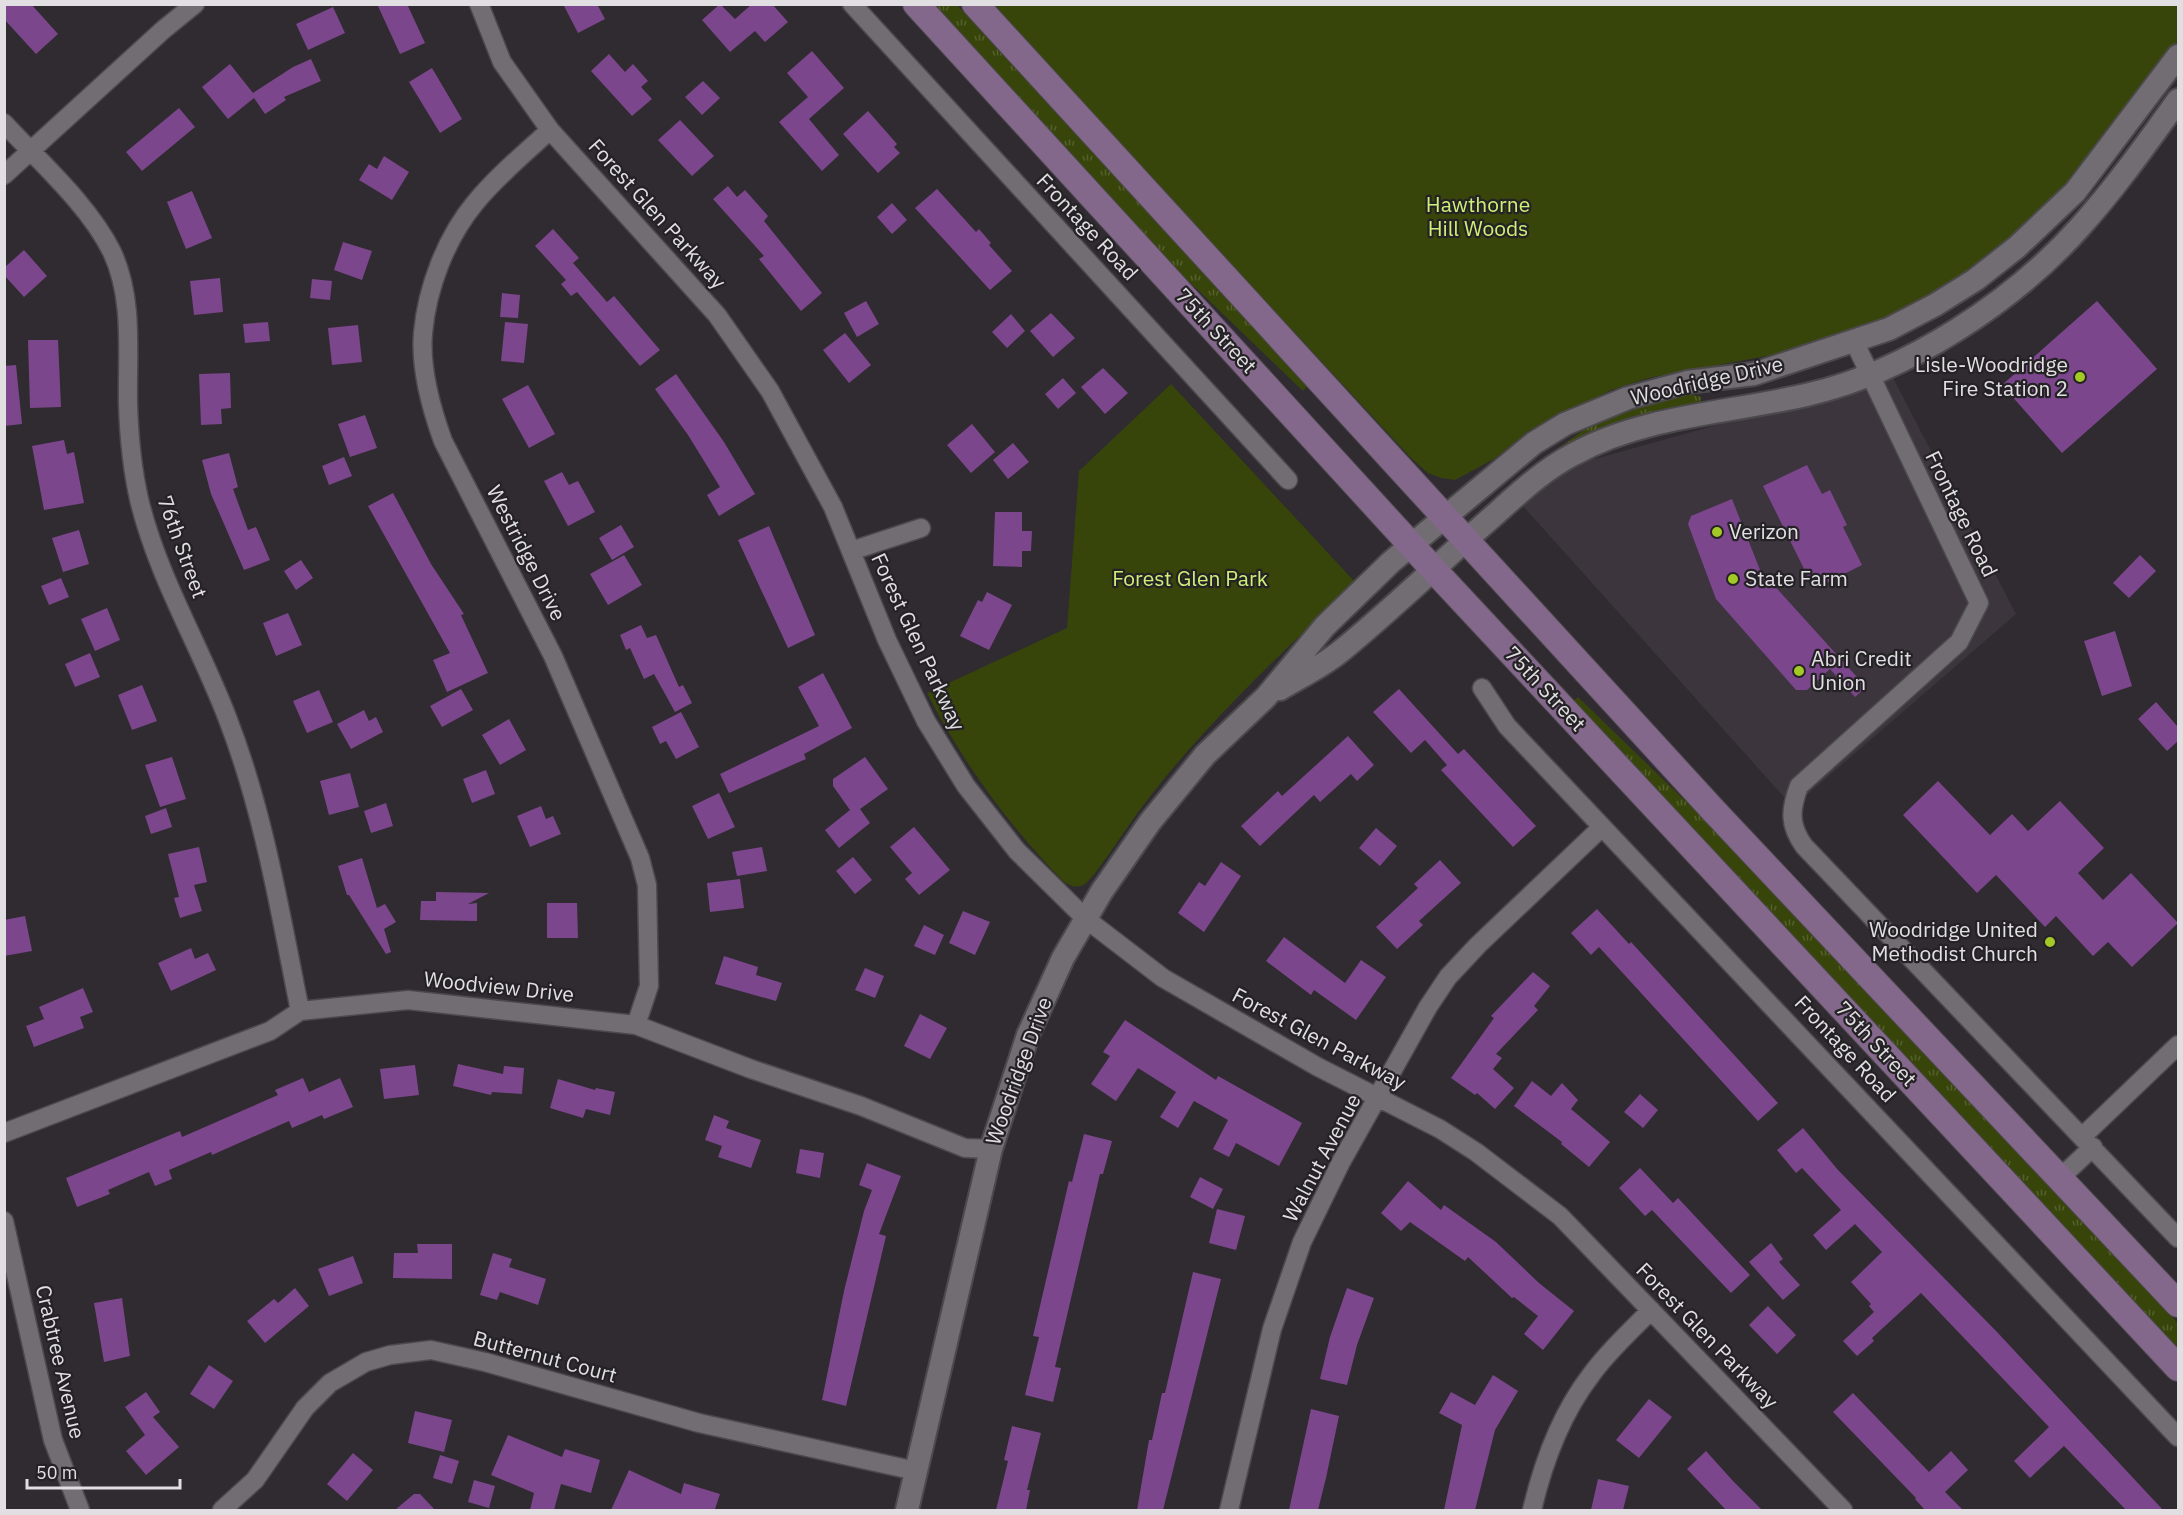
<svg xmlns="http://www.w3.org/2000/svg" width="2183" height="1515" viewBox="0 0 2183 1515" font-family="'IBM Plex Sans',sans-serif">
  <style>
    .built { fill: #3c353e }
    .grass { fill: url(#grass-tufts) }
    .green { fill: #37450a }
    .building { fill: #7c468c }
    .lines { fill: none; stroke-linecap: round; stroke-linejoin: round }
    .minor-casing { stroke: #4c494d; stroke-width: 21 }
    .tertiary-casing { stroke: #4c494d; stroke-width: 26 }
    .secondary-casing { stroke: #4c494d; stroke-width: 28 }
    .minor { stroke: #716d73; stroke-width: 18 }
    .tertiary { stroke: #716d73; stroke-width: 22 }
    .secondary { stroke: #84688c; stroke-width: 26 }
    .poi-dot { fill: #a3c926; stroke: #252226; stroke-width: 2 }
    .labels { text-anchor: middle; stroke-width: 4.5; stroke-linejoin: round; paint-order: stroke }
    .park-label { font-size: 21px; fill: #cdf076; stroke: #252226 }
    .street-label { font-size: 21px; fill: #e1dfe2; stroke: #252226 }
    .poi-label { font-size: 21px; fill: #e1dfe2; stroke: #252226; text-anchor: start }
  </style>
  <defs>
    <pattern id="grass-tufts" width="24" height="20" patternUnits="userSpaceOnUse" patternTransform="scale(1.5)"><rect width="24" height="20" fill="#37450a"/><path d="M3 7l-1-3M5 7V3M7 7l1-3M15 17l-1-3M17 17v-4M19 17l1-3" fill="none" stroke="#545f2d"/></pattern>
  </defs>
  <rect width="100%" height="100%" fill="#2f2b30"/>
  <path class="built" d="M1892,376L2016,614L1793,807L1522,505L1566,467Z"/>
  <path class="grass" d="M933,5H957L1307,386L1303,391L1168,261Z
    M1687,393L1701,397V404L1526,473L1509,484L1596,421L1619,410Z
    M1578,697L1704,819L2178,1323V1349L1752,896L1573,702Z"/>
  <path class="green" d="M2178,4V41L2077,177L2017,236L1940,291L1894,316L1805,349L1648,378L1611,390L1528,431L1494,459L1455,480L1441,478L1428,473L1411,458L991,5Z
    M1171,384L1356,583C1282,652 1203,726 1142,807C1130,822 1096,876 1085,884C1077,889 1071,886 1064,882C1009,826 963,763 927,693L1067,628L1079,471Z"/>
  <path class="building" d="M4,4H31L58,34L36,54L4,19Z
    M377,4H407L425,43L400,54Z
    M563,4H597L605,19L578,33Z
    M720,4L735,19L752,4H772L788,22L765,42L755,31L730,52L702,20Z
    M333,7L345,33L308,50L296,24Z
    M812,51L844,88L809,119L839,155L822,171L779,122L808,97L787,73Z
    M609,54L625,72L633,64L648,81L641,87L652,99L632,116L591,71Z
    M311,59L321,81L284,97L286,100L265,114L254,98L228,119L202,87L230,64L253,93L293,67Z
    M432,68L462,119L440,133L409,82Z
    M703,81L720,98L702,115L685,97Z
    M179,108L195,127L142,171L126,152Z
    M868,111L897,144L894,147L900,153L878,173L843,134Z
    M680,120L714,156L692,176L658,140Z
    M384,156L409,172L392,200L359,180L369,164L377,169Z
    M728,186L737,197L745,190L768,216L764,221L822,293L801,311L759,259L764,256L713,199Z
    M937,189L976,232L979,229L991,243L989,245L1012,271L990,290L915,208Z
    M192,191L212,238L186,249L167,202Z
    M892,203L907,220L892,234L877,217Z
    M553,229L579,258L573,263L607,302L614,296L660,350L640,366L577,292L571,296L561,284L566,280L535,246Z
    M343,242L372,251L362,280L334,270Z
    M24,250L47,276L24,297L4,275V268Z
    M220,278L223,312L194,315L190,281Z
    M312,279L332,281L330,300L310,298Z
    M502,293L520,295L518,318L500,317Z
    M866,301L879,324L857,337L844,313Z
    M2097,301L2157,369L2062,453L2002,385Z
    M1051,313L1075,338L1053,357L1030,331Z
    M1011,314L1025,331L1007,348L992,332Z
    M268,322L270,341L245,343L243,324Z
    M505,322L528,324L524,363L501,361Z
    M358,325L362,362L332,365L328,328Z
    M845,333L871,365L849,383L823,350Z
    M28,340H58L61,407L30,408Z
    M16,365L22,424L4,426V366Z
    M1103,368L1128,393L1105,414L1081,387Z
    M230,373L231,408L221,409L222,424L201,425L199,374Z
    M676,374L724,442L755,494L719,516L707,495L720,487L688,435L655,389Z
    M1063,378L1076,393L1058,409L1045,394Z
    M528,385L555,434L529,448L502,399Z
    M365,415L377,448L350,457L338,424Z
    M972,424L995,452L971,473L947,445Z
    M64,440L67,454L74,452L84,503L44,510L32,446Z
    M1013,443L1029,462L1008,479L993,460Z
    M229,453L238,487L233,489L248,530L256,527L270,560L244,570L211,494L202,460Z
    M344,457L352,476L329,485L322,466Z
    M1807,465L1822,494L1830,490L1847,525L1843,527L1862,565L1814,589L1763,486Z
    M562,472L569,485L578,481L595,512L568,526L544,481Z
    M393,493L431,564L464,614L461,615L488,673L447,692L433,660L450,653L368,506Z
    M1732,499L1760,570L1866,687L1855,697L1830,669L1807,690H1796L1716,599L1688,524L1691,516Z
    M995,512H1022V531H1032L1031,551H1022V567L993,566Z
    M621,525L634,547L612,560L599,538Z
    M769,526L815,635L788,648L738,540Z
    M79,530L89,564L63,572L52,538Z
    M624,555L642,585L608,605L590,574Z
    M2140,555L2156,571L2129,598L2113,583Z
    M301,560L313,578L296,590L284,571Z
    M61,578L69,597L49,605L41,586Z
    M987,592L1012,605L989,650L960,636L978,600L982,602Z
    M107,608L120,640L95,651L81,619Z
    M288,613L302,645L276,656L263,623Z
    M641,625L647,638L656,635L679,687L683,685L692,703L675,712L654,674L644,679L630,648L626,650L620,635Z
    M2115,631L2132,686L2102,696L2084,641Z
    M90,653L100,677L75,687L65,664Z
    M823,673L852,728L804,754L806,759L729,793L720,774L819,726L798,687Z
    M142,685L157,721L132,730L118,695Z
    M461,689L473,710L442,727L430,706Z
    M1399,689L1458,754L1464,749L1536,826L1513,847L1441,770L1447,765L1425,740L1411,753L1373,712Z
    M319,690L333,722L307,733L293,701Z
    M2156,702L2178,727V741L2167,751L2138,719Z
    M364,710L369,721L376,717L383,732L351,749L337,724Z
    M681,712L699,747L676,759L666,741L660,744L652,727Z
    M509,719L526,750L500,765L482,735Z
    M1348,736L1374,765L1357,781L1351,774L1320,802L1314,795L1260,846L1241,826L1278,791L1282,796Z
    M172,757L186,799L160,807L145,765Z
    M865,757L888,789L860,809L870,823L839,848L825,830L850,810L833,786V779Z
    M486,770L495,794L472,803L463,779Z
    M350,773L359,807L329,815L320,781Z
    M1938,781L1990,835L2012,814L2028,831L2060,801L2104,848L2078,873L2103,900L2131,873L2178,923L2132,967L2108,942L2093,956L2056,916L2045,927L1996,875L1977,893L1903,815Z
    M719,793L735,827L708,839L692,806Z
    M386,803L393,826L371,833L364,811Z
    M541,806L546,819L553,816L561,834L530,847L517,816Z
    M166,808L172,827L151,834L145,816Z
    M914,827L950,870L919,895L905,879L912,873L890,847Z
    M1376,828L1397,846L1380,866L1359,848Z
    M199,847L207,882L194,885L202,911L180,918L174,898L179,897L168,854Z
    M762,847L767,871L737,876L732,852Z
    M853,857L872,880L855,894L836,871Z
    M362,858L377,908L385,904L396,922L384,929L391,952L386,954L349,895H347L338,866Z
    M1440,860L1461,883L1419,921L1423,925L1397,949L1376,927L1418,888L1414,884Z
    M1221,862L1241,876L1204,932L1178,913L1199,882L1205,886Z
    M740,879L744,908L710,912L707,883Z
    M436,892L489,893L468,904L477,903V921L420,920L421,901H436Z
    M547,903H577L578,938H547Z
    M1597,909L1629,944L1631,942L1778,1103L1758,1121L1599,947L1591,955L1571,933Z
    M963,911L990,922L975,955L949,943Z
    M25,916L32,951L4,956V920Z
    M924,925L944,935L935,955L914,946Z
    M1284,937L1345,983L1361,960L1386,977L1356,1020L1314,990L1311,995L1266,961Z
    M191,948L195,959L208,953L216,970L171,991L158,963Z
    M724,956L758,967L756,975L782,983L776,1001L715,984Z
    M865,968L884,976L875,998L855,990Z
    M1533,972L1550,986L1534,1006L1538,1010L1496,1054L1502,1058L1493,1069L1514,1088L1495,1109L1477,1093L1475,1095L1451,1078L1494,1018L1491,1016Z
    M83,988L93,1012L80,1017L84,1028L34,1047L26,1026L44,1019L39,1007Z
    M920,1014L947,1028L930,1059L904,1046Z
    M1125,1020L1216,1080L1218,1076L1302,1123L1279,1166L1236,1143L1229,1157L1213,1149L1228,1120L1194,1101L1178,1128L1160,1117L1176,1092L1138,1068L1116,1101L1091,1084L1110,1056L1103,1052Z
    M458,1064L503,1074L504,1066L524,1068L522,1094L492,1092L491,1095L453,1086Z
    M415,1065L419,1095L384,1099L380,1069Z
    M303,1078L309,1092L340,1078L353,1107L324,1119L322,1115L292,1128L289,1121L212,1155L211,1152L169,1170L172,1179L155,1186L149,1172L108,1190L110,1194L77,1207L66,1178L180,1131L182,1137L278,1095L275,1090Z
    M558,1079L595,1090L596,1088L615,1092L610,1115L586,1109L583,1118L550,1108Z
    M1532,1081L1551,1096L1562,1083L1578,1100L1571,1109L1610,1142L1589,1167L1561,1144L1562,1142L1514,1106Z
    M1640,1094L1658,1110L1643,1128L1624,1112Z
    M714,1115L729,1121L726,1128L761,1140L751,1168L718,1157L722,1146L705,1140Z
    M1803,1128L1838,1170L1997,1332L2163,1510H2126L2064,1446L2030,1478L2014,1461L2049,1427L1921,1293L1872,1338L1874,1341L1857,1356L1843,1341L1874,1312L1869,1306L1871,1304L1851,1282L1882,1252L1855,1224L1826,1250L1813,1235L1841,1210L1802,1168L1796,1173L1777,1150Z
    M1084,1134L1112,1141L1103,1174H1100L1055,1367L1061,1368L1053,1402L1025,1395L1039,1337L1033,1336L1069,1181L1072,1182Z
    M800,1149L824,1153L820,1178L796,1173Z
    M867,1163L901,1176L879,1234L886,1236L846,1406L822,1400L844,1291L864,1211L872,1190L859,1185Z
    M1640,1168L1673,1203L1678,1198L1750,1275L1731,1293L1652,1210L1645,1216L1619,1188Z
    M1200,1177L1223,1189L1213,1209L1190,1197Z
    M1408,1181L1441,1210L1444,1205L1496,1242L1539,1283L1574,1311L1543,1350L1524,1334L1538,1316L1514,1297L1512,1298L1468,1257L1465,1261L1410,1222L1401,1231L1381,1213Z
    M1217,1209L1245,1216L1236,1250L1209,1243Z
    M1771,1243L1783,1259L1779,1262L1800,1285L1783,1300L1749,1262Z
    M417,1244H452V1279L393,1278L394,1253H418Z
    M493,1253L512,1259L509,1267L546,1279L538,1305L500,1292L497,1300L480,1295Z
    M353,1256L363,1283L329,1296L318,1269Z
    M1193,1272L1221,1279L1163,1510H1137L1149,1440H1152L1162,1393H1165Z
    M295,1288L309,1306L265,1343L247,1321L274,1299L278,1303Z
    M1347,1288L1374,1298L1357,1345L1347,1385L1320,1379L1330,1337Z
    M122,1298L130,1356L104,1362L94,1303Z
    M1768,1306L1796,1335L1777,1354L1749,1325Z
    M209,1365L233,1381L214,1409L190,1394Z
    M1493,1375L1518,1391L1495,1430L1475,1510H1444L1462,1425L1439,1413L1451,1392L1475,1405Z
    M146,1392L160,1412L153,1417L179,1447L146,1475L126,1451L145,1435L125,1407Z
    M1853,1393L1929,1472L1951,1451L1968,1470L1945,1492L1963,1510H1925L1915,1499L1916,1498L1833,1412Z
    M1649,1399L1672,1417L1639,1458L1616,1440Z
    M1311,1409L1339,1416L1326,1478L1318,1510H1289Z
    M415,1411L452,1420L444,1452L408,1443Z
    M1012,1426L1041,1433L1027,1490H1030L1026,1510H996L1008,1461L1004,1460Z
    M508,1435L562,1457L565,1449L600,1460L591,1493L561,1484L554,1510H530L534,1493L491,1475Z
    M1706,1451L1733,1481L1762,1510H1726L1687,1469Z
    M353,1453L373,1470L347,1501L327,1484Z
    M440,1455L459,1461L452,1484L433,1478Z
    M629,1470L681,1494L684,1483L720,1494L715,1509L718,1510H611Z
    M1598,1479L1629,1486L1623,1510H1591Z
    M474,1480L495,1486L489,1508L468,1502Z
    M414,1494H420L435,1510H395Z"/>
  <g class="lines">
    <g class="minor-casing">
      <path id="minor" d="M479,4L502,62L550,130L717,315L770,391L833,507L887,640L926,721L966,786L1017,851L1086,919L1163,978L1318,1067L1440,1129L1476,1152L1560,1216L1843,1510
        M852,4L1288,480
        M4,123C39,161 89,205 112,252C134,299 127,353 128,404C129,436 132,468 139,499C157,575 199,644 227,717C264,812 280,912 300,1011
        M550,130C524,154 497,176 475,203C446,238 427,288 423,333C420,368 431,408 443,441L553,656L640,858L647,885L649,986L636,1025
        M4,175L163,30L195,4
        M1854,341L1979,603L1959,642L1799,786C1790,810 1789,825 1804,846L2178,1238
        M851,551L921,528
        M1482,688L1507,726L2178,1437
        M4,1133L270,1031L300,1011L408,1000L636,1025L751,1069L861,1106L965,1148L991,1149
        M2083,1136L2178,1045
        M2060,1178L2093,1147
        M4,1221L53,1440L80,1510
        M222,1510L255,1480L305,1408L330,1383L366,1362L390,1355L431,1350L485,1362L699,1423L916,1471
        M1229,1510L1272,1329L1302,1242L1341,1162L1428,1007L1448,977L1478,945L1602,827
        M1532,1510C1543,1463 1561,1414 1591,1375C1608,1351 1631,1331 1651,1310"/>
    </g>
    <g class="tertiary-casing">
      <path id="tertiary" d="M1280,689C1300,677 1323,666 1341,651C1390,611 1435,567 1482,526C1512,500 1539,472 1574,454C1645,415 1732,413 1810,394C1908,371 2013,302 2080,227C2116,187 2147,143 2178,100
        M907,1510L991,1149L1028,1035L1063,958L1102,891L1150,822L1205,755L1266,697L1325,626L1391,562L1534,443L1565,424L1628,398L1687,382L1754,374L1889,329L1935,305L1975,280L2017,247L2075,192L2178,56"/>
    </g>
    <g class="secondary-casing">
      <path id="secondary" d="M916,4L1433,569L2178,1368
        M975,4L1713,810L2178,1304"/>
    </g>
    <use href="#minor" class="minor"/>
    <use href="#tertiary" class="tertiary"/>
    <use href="#secondary" class="secondary"/>
  </g>
  <g class="poi-dot">
    <circle cx="2080" cy="377" r="6"/>
    <circle cx="1717" cy="532" r="6"/>
    <circle cx="1733" cy="579" r="6"/>
    <circle cx="1799" cy="671" r="6"/>
    <circle cx="2050" cy="942" r="6"/>
  </g>
  <g class="labels">
    <g class="park-label">
      <text x="1478" y="212">Hawthorne<tspan x="1478" dy="24">Hill Woods</tspan></text>
      <text x="1190" y="586">Forest Glen Park</text>
    </g>
    <g class="street-label">
      <text transform="translate(657 214) rotate(48)" y="7">Forest Glen Parkway</text>
      <text transform="translate(1087 227) rotate(47)" y="7">Frontage Road</text>
      <text transform="translate(1216 331) rotate(47)" y="7">75th Street</text>
      <text transform="translate(1707 381) rotate(-13)" y="7">Woodridge Drive</text>
      <text transform="translate(1961 514) rotate(64)" y="7">Frontage Road</text>
      <text transform="translate(182 547) rotate(70)" y="7">76th Street</text>
      <text transform="translate(526 553) rotate(63)" y="7">Westridge Drive</text>
      <text transform="translate(918 642) rotate(65)" y="7">Forest Glen Parkway</text>
      <text transform="translate(1545 689) rotate(47)" y="7">75th Street</text>
      <text transform="translate(499 987) rotate(6)" y="7">Woodview Drive</text>
      <text transform="translate(1319 1039) rotate(28)" y="7">Forest Glen Parkway</text>
      <text transform="translate(1876 1044) rotate(47)" y="7">75th Street</text>
      <text transform="translate(1845 1049) rotate(47)" y="7">Frontage Road</text>
      <text transform="translate(1019 1071) rotate(-70)" y="7">Woodridge Drive</text>
      <text transform="translate(1322 1158) rotate(-62)" y="7">Walnut Avenue</text>
      <text transform="translate(1707 1336) rotate(46)" y="7">Forest Glen Parkway</text>
      <text transform="translate(545 1357) rotate(15)" y="7">Butternut Court</text>
      <text transform="translate(60 1362) rotate(77)" y="7">Crabtree Avenue</text>
    </g>
    <g class="poi-label">
      <text x="2068" y="372" text-anchor="end">Lisle-Woodridge<tspan x="2068" dy="24">Fire Station 2</tspan></text>
      <text x="1729" y="539">Verizon</text>
      <text x="1745" y="586">State Farm</text>
      <text x="1811" y="666">Abri Credit<tspan x="1811" dy="24">Union</tspan></text>
      <text x="2038" y="937" text-anchor="end">Woodridge United<tspan x="2038" dy="24">Methodist Church</tspan></text>
    </g>
  </g>
  <rect width="2183" height="1515" fill="none" stroke="#e1dfe2" stroke-width="12"/>
  <path d="M27 1479v9h153v-9" fill="none" stroke="#e1dfe2" stroke-width="3"/>
  <text x="36" y="1479" font-size="18" fill="#e1dfe2" stroke="#252226" stroke-width="4.5" paint-order="stroke">50 m</text>
</svg>
